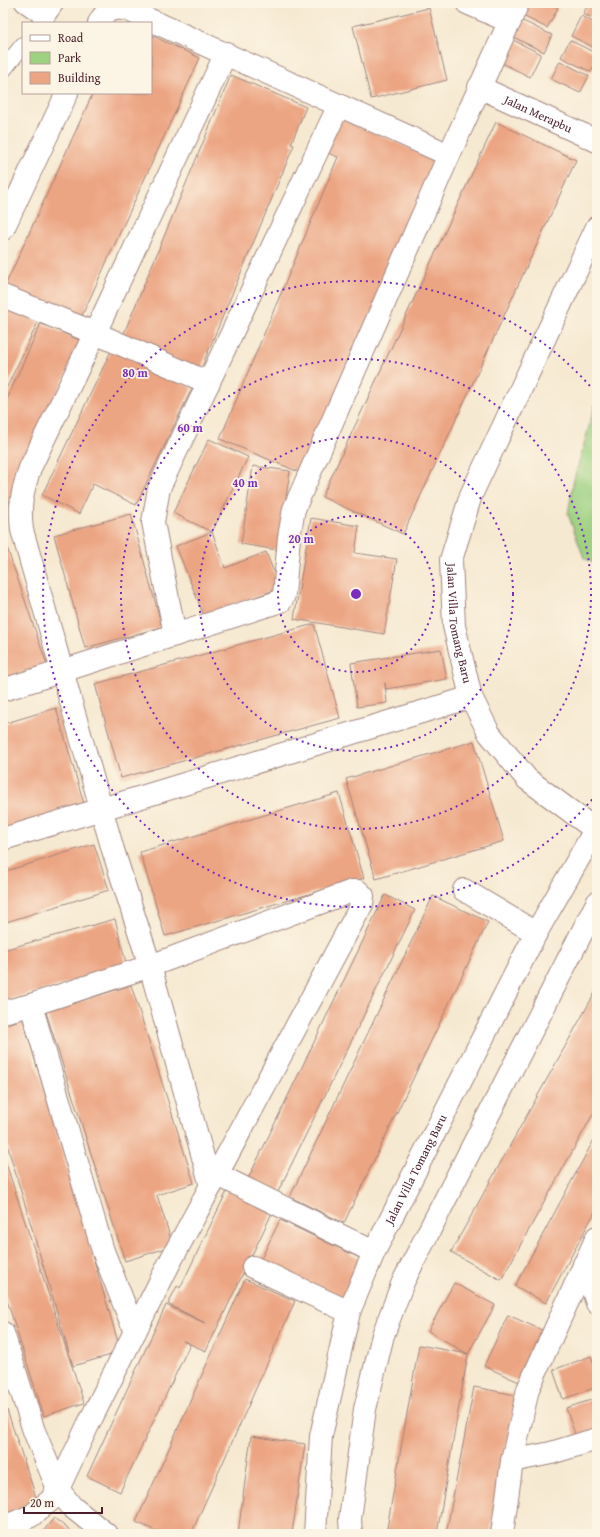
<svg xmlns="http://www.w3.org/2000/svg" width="600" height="1537" viewBox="0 0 600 1537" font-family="'Gentium Book Plus',serif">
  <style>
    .green { fill: #9ed181; stroke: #747856 }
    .building { fill: #eca583 }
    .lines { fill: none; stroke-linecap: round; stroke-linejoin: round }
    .service-casing { stroke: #a0847e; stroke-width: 18 }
    .minor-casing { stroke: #a0847e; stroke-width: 24 }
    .tertiary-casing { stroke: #a0847e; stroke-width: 24 }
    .service { stroke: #fff; stroke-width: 16 }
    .minor { stroke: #fff; stroke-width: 22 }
    .tertiary { stroke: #fff; stroke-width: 22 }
    .ring { fill: none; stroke: #7b2cbf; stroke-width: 2; stroke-dasharray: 2 4 }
    .labels { text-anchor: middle; stroke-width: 3.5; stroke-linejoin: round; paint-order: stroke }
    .street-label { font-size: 12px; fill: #4a1f2b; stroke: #fcf5e5 }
    .centre { fill: #7b2cbf; stroke: #fcf5e5; stroke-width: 2 }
    .ring-label { font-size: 12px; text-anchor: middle; font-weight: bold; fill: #7b2cbf; stroke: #fcf5e5; stroke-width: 3.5; stroke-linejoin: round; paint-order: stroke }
  </style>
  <rect width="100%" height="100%" fill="#fcf5e5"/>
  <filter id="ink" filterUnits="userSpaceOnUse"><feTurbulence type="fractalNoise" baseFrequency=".025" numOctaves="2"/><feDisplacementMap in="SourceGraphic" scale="8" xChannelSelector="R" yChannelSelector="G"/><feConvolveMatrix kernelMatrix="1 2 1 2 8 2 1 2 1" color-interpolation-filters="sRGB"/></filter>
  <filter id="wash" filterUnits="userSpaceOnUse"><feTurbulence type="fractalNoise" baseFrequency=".012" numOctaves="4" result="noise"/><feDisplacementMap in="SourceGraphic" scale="16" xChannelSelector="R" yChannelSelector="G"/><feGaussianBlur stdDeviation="0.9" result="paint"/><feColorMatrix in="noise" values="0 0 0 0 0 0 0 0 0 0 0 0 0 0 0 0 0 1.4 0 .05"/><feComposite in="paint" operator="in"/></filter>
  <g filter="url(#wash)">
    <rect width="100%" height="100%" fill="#f6e9d1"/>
    <path class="green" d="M597,399V565L584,558L568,514L574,479Z"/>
    <g id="blocks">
      <path class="building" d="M524,3H548L558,8L547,28L519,14Z
        M589,3H597V20L583,14Z
        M429,8L447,80L371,99L353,26Z
        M581,16L597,24V49L571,36Z
        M521,20L552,35L544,52L513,37Z
        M151,35L200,58L80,320L5,286L93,93H151Z
        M513,40L541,54L530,77L502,63Z
        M570,40L597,54V61L591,72L561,57Z
        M560,61L589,76L580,93L551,79Z
        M231,75L306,107L291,144L294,145L200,371L122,338Z
        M339,118L439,161L306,475L220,439L338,157L325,152Z
        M496,122L576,160L403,534L322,497Z
        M6,306L38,322L3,395V312Z
        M41,323L81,341L3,516V408Z
        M112,349L192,388L136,505L93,484L79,514L42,495Z
        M209,439L248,457L212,532L173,513Z
        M253,466L290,471L278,550L241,544Z
        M131,514L162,627L85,648L54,535Z
        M311,518L359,526L355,553L397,559L384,634L294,619Z
        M212,532L225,568L266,552L280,588L204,616L176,546Z
        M3,536L47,665L7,678L3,668Z
        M314,624L340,718L121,778L95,684Z
        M441,649L447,679L386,689L385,683L387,703L357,707L351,663Z
        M56,708L85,807L3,831V724Z
        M474,741L504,841L376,879L346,779Z
        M339,793L364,878L165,936L140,852Z
        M94,844L109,890L3,923V872Z
        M385,895L415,910L277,1194L248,1179Z
        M433,896L488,922L344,1223L290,1197Z
        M115,919L127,967L3,1001V950Z
        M131,985L194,1183L157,1195L173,1246L125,1261L46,1012Z
        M597,989V1107L501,1280L451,1252Z
        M23,1019L121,1352L73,1366L3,1131V1025Z
        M597,1134V1208L546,1303L515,1286Z
        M3,1154L84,1403L44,1416L3,1288Z
        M228,1189L273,1211L206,1351L183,1341L190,1344L120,1492L87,1476L166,1305L205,1323L168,1304L177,1286L180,1288Z
        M280,1220L362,1259L340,1305L258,1265Z
        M245,1279L295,1301L191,1534H163L136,1522Z
        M454,1283L495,1305L468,1354L437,1534H386L419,1345L468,1354L428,1331Z
        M508,1315L542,1330L519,1382L484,1366Z
        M591,1356L597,1374V1387L563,1399L553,1370Z
        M474,1387L516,1395L490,1534H446Z
        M597,1398V1430L576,1437L566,1408Z
        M7,1410L39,1506L3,1518V1412Z
        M251,1436L305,1444L292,1534H238Z
        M54,1518L72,1532L74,1534H41Z"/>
    </g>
  </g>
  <g filter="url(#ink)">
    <use href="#blocks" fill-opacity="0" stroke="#a0847e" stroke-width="1"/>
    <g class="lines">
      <g class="service-casing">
        <path id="service" d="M23,3L46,19
          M42,23L56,3
          M3,70L23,45"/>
      </g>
      <g class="minor-casing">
        <g id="minor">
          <path d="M467,3L510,22"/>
          <path d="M99,23C106,9 114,7 128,10L449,155"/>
          <path id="s1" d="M479,87L597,141"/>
          <path d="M3,229L67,93"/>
          <path d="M3,296L95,333L209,383"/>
          <path d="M175,635L153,522L159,488L339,105"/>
          <path d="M3,690L281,601L284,595L289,537L294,509L449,155L518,3"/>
          <path d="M3,839L471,697"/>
          <path d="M464,890L536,933"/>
          <path d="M31,1005L103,1251L135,1332"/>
          <path d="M3,1012L31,1005L150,966L352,891H358L363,896L362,904L170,1262L88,1425L58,1489L51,1500L31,1516L3,1527"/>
          <path d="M216,1174L374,1252"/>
          <path d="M211,1186L150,966L113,850L22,530C19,505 22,492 30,468L95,333L226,53"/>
          <path d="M591,1262L584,1264L597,1303"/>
          <path d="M253,1267L349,1312"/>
          <path d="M3,1333L34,1431L58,1489L72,1507L106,1534"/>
          <path d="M512,1461L551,1453L597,1439"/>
          <path d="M502,1534L512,1461L528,1389L597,1237"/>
        </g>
      </g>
      <g class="tertiary-casing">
        <g id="tertiary">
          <path id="s2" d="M597,227L471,495L451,560L454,626L471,697L489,733L527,779L597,831"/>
          <path id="s3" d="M315,1534L321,1436L349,1312L374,1252L536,933L595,830"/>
          <path d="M351,1534L350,1519L365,1409L383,1335L403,1282L597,903"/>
        </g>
      </g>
      <use href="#service" class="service"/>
      <use href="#minor" class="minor"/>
      <use href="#tertiary" class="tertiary"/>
    </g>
  </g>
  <g class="ring">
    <circle cx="356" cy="594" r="78"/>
    <circle cx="356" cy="594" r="157"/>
    <circle cx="356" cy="594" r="235"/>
    <path d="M596 795A313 313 0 1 1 596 393"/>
  </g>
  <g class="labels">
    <g class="street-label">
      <text dy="4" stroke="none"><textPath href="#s1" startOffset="65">Jalan Merapbu</textPath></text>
      <text dy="4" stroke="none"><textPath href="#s2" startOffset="428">Jalan Villa Tomang Baru</textPath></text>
      <text dy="4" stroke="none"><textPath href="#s3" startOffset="383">Jalan Villa Tomang Baru</textPath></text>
    </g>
  </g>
  <circle cx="356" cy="594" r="6" class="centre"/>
  <g class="ring-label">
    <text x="135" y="377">80 m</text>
    <text x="190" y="432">60 m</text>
    <text x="245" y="487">40 m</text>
    <text x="301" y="543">20 m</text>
  </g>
  <rect width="600" height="1537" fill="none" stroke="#fcf5e5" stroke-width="16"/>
  <rect x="22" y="22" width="130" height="72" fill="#fcf5e5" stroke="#b59f9b"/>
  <rect x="30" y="35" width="20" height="6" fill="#ffffff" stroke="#b59f9b"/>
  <text x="58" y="42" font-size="12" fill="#4a1f2b">Road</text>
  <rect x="30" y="52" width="20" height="12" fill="#9ed181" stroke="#b59f9b"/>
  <text x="58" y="62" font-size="12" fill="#4a1f2b">Park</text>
  <rect x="30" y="72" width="20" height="12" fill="#eca583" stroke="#b59f9b"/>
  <text x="58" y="82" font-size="12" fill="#4a1f2b">Building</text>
  <path d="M24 1507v6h78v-6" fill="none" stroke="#4a1f2b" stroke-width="2"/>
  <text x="30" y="1507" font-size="12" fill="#4a1f2b" stroke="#fcf5e5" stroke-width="3" paint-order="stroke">20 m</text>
</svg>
